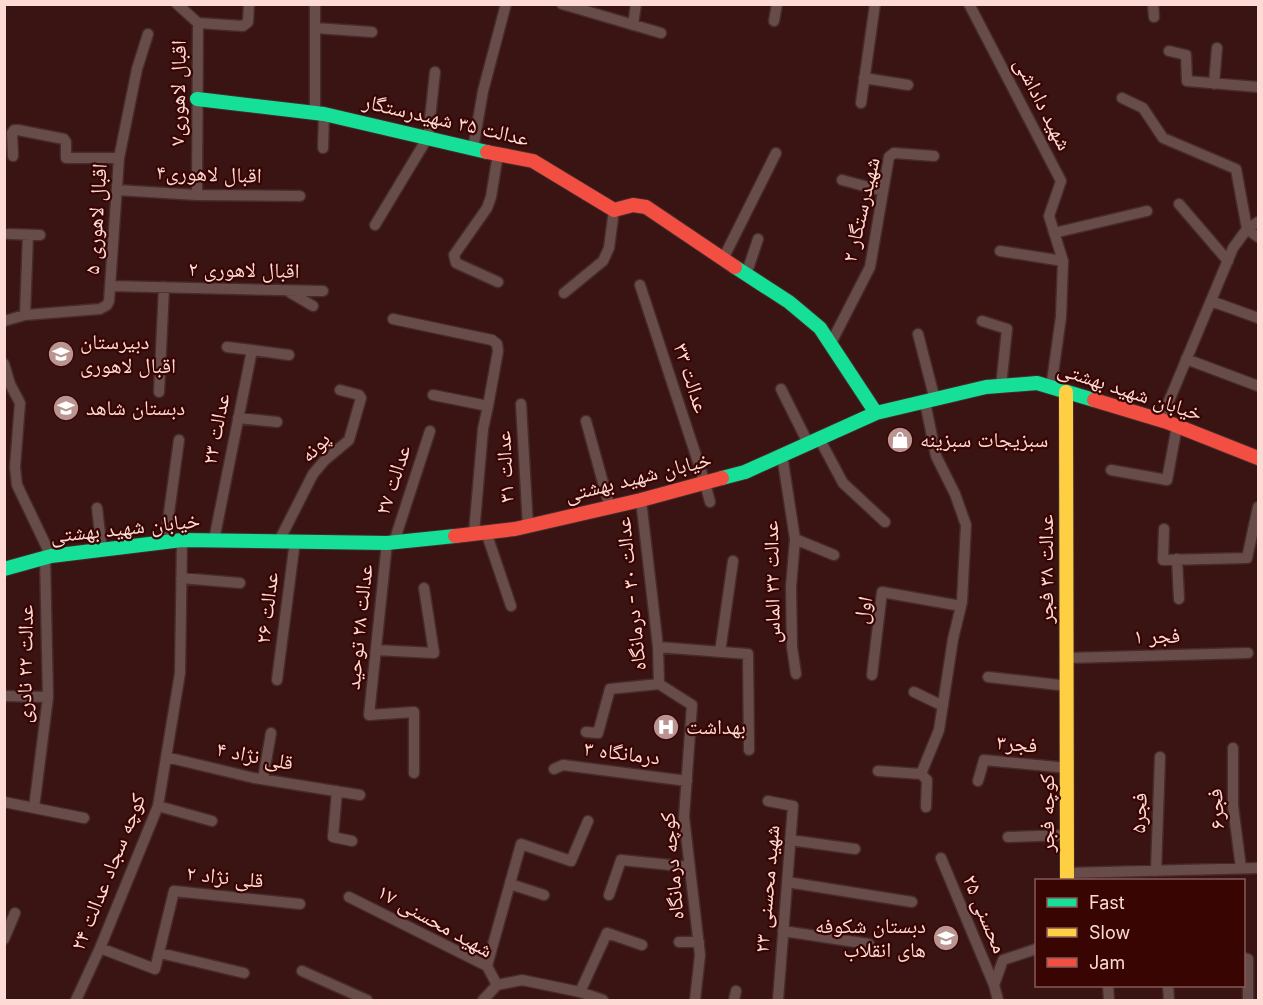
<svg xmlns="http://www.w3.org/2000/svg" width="1263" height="1005" viewBox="0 0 1263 1005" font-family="Inter,'Noto Naskh Arabic',sans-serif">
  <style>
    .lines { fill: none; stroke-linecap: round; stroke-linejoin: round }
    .street-casing { stroke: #452b2b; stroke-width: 13 }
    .fast-casing { stroke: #452b2b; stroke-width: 16 }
    .slow-casing { stroke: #452b2b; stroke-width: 16 }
    .jam-casing { stroke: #452b2b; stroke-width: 16 }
    .street { stroke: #684c49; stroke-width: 10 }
    .fast { stroke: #16e098; stroke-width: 14 }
    .slow { stroke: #ffcf43; stroke-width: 14 }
    .jam { stroke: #f24e42; stroke-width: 14 }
    .labels { text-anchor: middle; stroke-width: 4.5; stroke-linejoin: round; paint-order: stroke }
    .street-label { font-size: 21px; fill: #fddad4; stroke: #380503 }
    .poi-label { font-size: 21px; fill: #fddad4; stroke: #380503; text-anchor: start }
  </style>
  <rect width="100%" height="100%" fill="#3a1313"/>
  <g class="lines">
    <g class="street-casing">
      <path id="street" d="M177,4L198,23
        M315,4V112
        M562,4L661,33
        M969,4L1061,181L1049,216L1063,261L1061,317L1051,388
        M1153,4L1154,17
        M774,21L777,4
        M633,25L636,4
        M315,28L372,32
        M1169,51L1186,55L1187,81L1258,87
        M864,78L908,85
        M1214,84L1217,48
        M1122,98L1143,108L1163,138L1236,169L1247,229L1258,237
        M861,103L875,4
        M323,148L324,114
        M473,149L483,91L506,4
        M13,156L12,133L14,130H18L64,139L66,142V158H119
        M842,180L883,191
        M117,190L197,195L300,196
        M197,195L198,23L243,26L248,22L249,4
        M1179,204L1228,261
        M375,225L428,137L435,72
        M1054,233L1147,211
        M9,234L40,235
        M1000,251L1063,261
        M723,259L776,153
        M746,275L758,239
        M498,282L456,263L454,255L487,208L491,197L498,154
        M640,285L705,483L710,502
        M110,286L323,291
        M289,292L313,306
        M564,293L603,261L609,248L614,210
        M1211,301L1258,318
        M25,315L28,235
        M393,319L492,340L497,344L498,351L488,406
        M4,321L25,315L100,309L107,305L109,301L119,158L137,69L148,34
        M982,321L1007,329L1001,386
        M918,334L935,400
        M831,343L870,267L889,157L894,153L934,156
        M252,350L289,355
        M1186,359L1258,386
        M4,364L10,384L20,403L15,467L17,485L51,556
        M781,389L808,443
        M159,392L164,287
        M433,395L488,406L483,429L474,533
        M521,404L528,527
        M238,418L277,422
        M1161,420L1233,248L1247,229L1258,222
        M586,421L610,508
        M819,438L843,483L885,522
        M782,455L795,539L791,587L792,647L796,674
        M1111,470L1167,480L1177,426
        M641,500L658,647L659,684
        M97,508L102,550
        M1164,529L1163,560L1247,558L1258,507
        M486,532L511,606
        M795,539L834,555
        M214,540L252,350L227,347
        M279,541L313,474L324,461L349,440L361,398L359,395L340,390
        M165,542L179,440
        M394,542L430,431
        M387,543L369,715L414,712V773
        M1177,559L1179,599
        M181,578L240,583
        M658,647L748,654L749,750
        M376,650L434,653L424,588
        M720,652L733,561
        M1067,658L1248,653
        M872,675L882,592L961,606
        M988,677L1068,686
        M277,680L295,541
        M659,684L692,705L684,817L700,955L695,1000
        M914,692L943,706
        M4,696L48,697
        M586,732L598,733L610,689L659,684
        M1233,748V806L1241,868
        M166,757L254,778L360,795
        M554,769L563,765L687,781
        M878,771L921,774L927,780L926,807
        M921,774L939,730L953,639L962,602L966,525L955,494L936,456L925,402
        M263,779L271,733
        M978,781L984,760L1068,768
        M337,791L333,837L352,841
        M768,801L793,806L778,1000
        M4,802L84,818
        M158,806L212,821
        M34,808L48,697L45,557
        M1008,837L1068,835
        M790,840L855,849
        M941,858L994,985L998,1000
        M1156,871L1160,757
        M1067,873L1258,868
        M787,882L912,902
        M510,884L544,895
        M609,895L621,860L690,867
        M349,897L487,966L497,985
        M783,931L869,944
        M4,939L15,913
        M679,942H699
        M100,948L155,969L174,891L300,904
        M160,953L244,973
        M1244,958L1248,959V1000
        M487,966L521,844L571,861L588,821
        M302,971L367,1000
        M497,985L522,980L580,992L603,1000
        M994,985L1003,960L1036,949
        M1108,986L1109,1000
        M1168,986L1169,1000
        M580,992L607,933L642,945
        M76,1000L100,948L158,806L180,673L182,540
        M483,1000L497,985
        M734,1000L736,991"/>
    </g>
    <g class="fast-casing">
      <path id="fast" d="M197,99L324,114L487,152
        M735,267L789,302L820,328L876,413
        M722,478L745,472L876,413L986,387L1037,383L1094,400
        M4,569L51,556L182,540L387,543L455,536"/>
    </g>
    <g class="slow-casing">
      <path id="slow" d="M1066,392L1067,880"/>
    </g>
    <g class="jam-casing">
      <path id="jam" d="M487,152L533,161L614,210L633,205L646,207L735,267
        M1094,400L1167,422L1258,458
        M455,536L515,529L641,500L722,478"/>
    </g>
    <use href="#street" class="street"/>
    <use href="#fast" class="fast"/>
    <use href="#slow" class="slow"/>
    <use href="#jam" class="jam"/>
  </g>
  <defs>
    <g id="school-disc" transform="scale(1.35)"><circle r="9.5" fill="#b99490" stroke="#380503"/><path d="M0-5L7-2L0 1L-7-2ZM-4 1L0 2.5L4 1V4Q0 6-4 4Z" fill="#fff"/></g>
    <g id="shop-disc" transform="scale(1.35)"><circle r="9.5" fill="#b99490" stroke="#380503"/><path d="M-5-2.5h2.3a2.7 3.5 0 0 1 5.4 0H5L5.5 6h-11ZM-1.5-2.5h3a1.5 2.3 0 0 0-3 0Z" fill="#fff"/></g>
    <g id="hospital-disc" transform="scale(1.35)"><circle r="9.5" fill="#b99490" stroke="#380503"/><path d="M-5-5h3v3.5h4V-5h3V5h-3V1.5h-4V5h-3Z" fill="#fff"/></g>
  </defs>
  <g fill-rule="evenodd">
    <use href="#school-disc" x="61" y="354"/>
    <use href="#school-disc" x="66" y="408"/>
    <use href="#shop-disc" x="900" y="440"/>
    <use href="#hospital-disc" x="666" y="727"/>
    <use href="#school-disc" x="946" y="938"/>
  </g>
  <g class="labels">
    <g class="street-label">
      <text transform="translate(178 93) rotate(-89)" y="7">اقبال لاهوری۷</text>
      <text transform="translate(1043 104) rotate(63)" y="7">شهید داداشی</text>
      <text transform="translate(446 120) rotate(13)" y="7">عدالت ۳۵ شهیدرستگار</text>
      <text transform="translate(209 174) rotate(2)" y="7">اقبال لاهوری۴</text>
      <text transform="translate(861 210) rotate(-77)" y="7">شهیدرستگار ۲</text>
      <text transform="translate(96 219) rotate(-86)" y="7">اقبال لاهوری ۵</text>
      <text transform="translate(244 270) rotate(1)" y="7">اقبال لاهوری ۲</text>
      <text transform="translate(691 378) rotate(72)" y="7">عدالت ۳۳</text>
      <text transform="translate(1130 391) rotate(18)" y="7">خیابان شهید بهشتی</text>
      <text transform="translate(216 429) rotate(-79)" y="7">عدالت ۲۳</text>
      <text transform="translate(315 447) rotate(-46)" y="7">پونه</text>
      <text transform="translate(505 467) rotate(-93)" y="7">عدالت ۳۱</text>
      <text transform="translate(638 477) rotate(-14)" y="7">خیابان شهید بهشتی</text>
      <text transform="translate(393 480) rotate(-72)" y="7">عدالت ۲۷</text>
      <text transform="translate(125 528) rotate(-6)" y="7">خیابان شهید بهشتی</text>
      <text transform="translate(1046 569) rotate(-90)" y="7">عدالت ۳۸ فجر</text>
      <text transform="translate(772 582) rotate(-91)" y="7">عدالت ۳۲ الماس</text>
      <text transform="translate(631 594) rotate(-96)" y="7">عدالت ۳۰ - درمانگاه</text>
      <text transform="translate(267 608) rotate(-83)" y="7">عدالت ۲۶</text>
      <text transform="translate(863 610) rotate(-78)" y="7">اول</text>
      <text transform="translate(359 627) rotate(-84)" y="7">عدالت ۲۸ توحید</text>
      <text transform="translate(1157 636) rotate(-1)" y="7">فجر ۱</text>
      <text transform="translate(25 664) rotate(-89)" y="7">عدالت ۲۲ نادری</text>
      <text transform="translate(1017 744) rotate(5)" y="7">فجر۳</text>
      <text transform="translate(622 753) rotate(7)" y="7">درمانگاه ۳</text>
      <text transform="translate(255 756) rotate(11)" y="7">قلی نژاد ۴</text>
      <text transform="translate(1216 809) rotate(-94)" y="7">فجر۶</text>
      <text transform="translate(1047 813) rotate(-90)" y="7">کوچه فجر</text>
      <text transform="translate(1139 813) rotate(-88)" y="7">فجر۵</text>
      <text transform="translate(672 866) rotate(-95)" y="7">کوچه درمانگاه</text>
      <text transform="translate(108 872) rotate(-68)" y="7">کوچه سجاد عدالت ۲۴</text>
      <text transform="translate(225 877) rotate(6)" y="7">قلی نژاد ۲</text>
      <text transform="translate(767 889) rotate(-85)" y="7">شهید محسنی ۲۳</text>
      <text transform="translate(985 914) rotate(67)" y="7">محسنی ۲۵</text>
      <text transform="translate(435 921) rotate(29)" y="7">شهید محسنی ۱۷</text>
    </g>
    <g class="poi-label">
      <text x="80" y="349">دبیرستان<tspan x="80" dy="24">اقبال لاهوری</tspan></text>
      <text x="86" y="415">دبستان شاهد</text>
      <text x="920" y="447">سبزیجات سبزینه</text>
      <text x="686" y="734">بهداشت</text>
      <text x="926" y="933" text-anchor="end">دبستان شکوفه<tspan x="926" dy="24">های انقلاب</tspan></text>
    </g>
  </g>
  <rect width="1263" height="1005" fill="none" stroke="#fddad4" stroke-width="12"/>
  <rect x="1035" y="879" width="210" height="108" fill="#380503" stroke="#875a57" stroke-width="1.5"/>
  <rect x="1047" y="898" width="30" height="9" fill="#16e098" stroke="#875a57" stroke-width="1.5"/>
  <text x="1089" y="909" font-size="18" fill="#fddad4">Fast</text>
  <rect x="1047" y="928" width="30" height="9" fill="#ffcf43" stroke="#875a57" stroke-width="1.5"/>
  <text x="1089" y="939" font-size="18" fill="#fddad4">Slow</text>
  <rect x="1047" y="958" width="30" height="9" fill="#f24e42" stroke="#875a57" stroke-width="1.5"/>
  <text x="1089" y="969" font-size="18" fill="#fddad4">Jam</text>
</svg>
